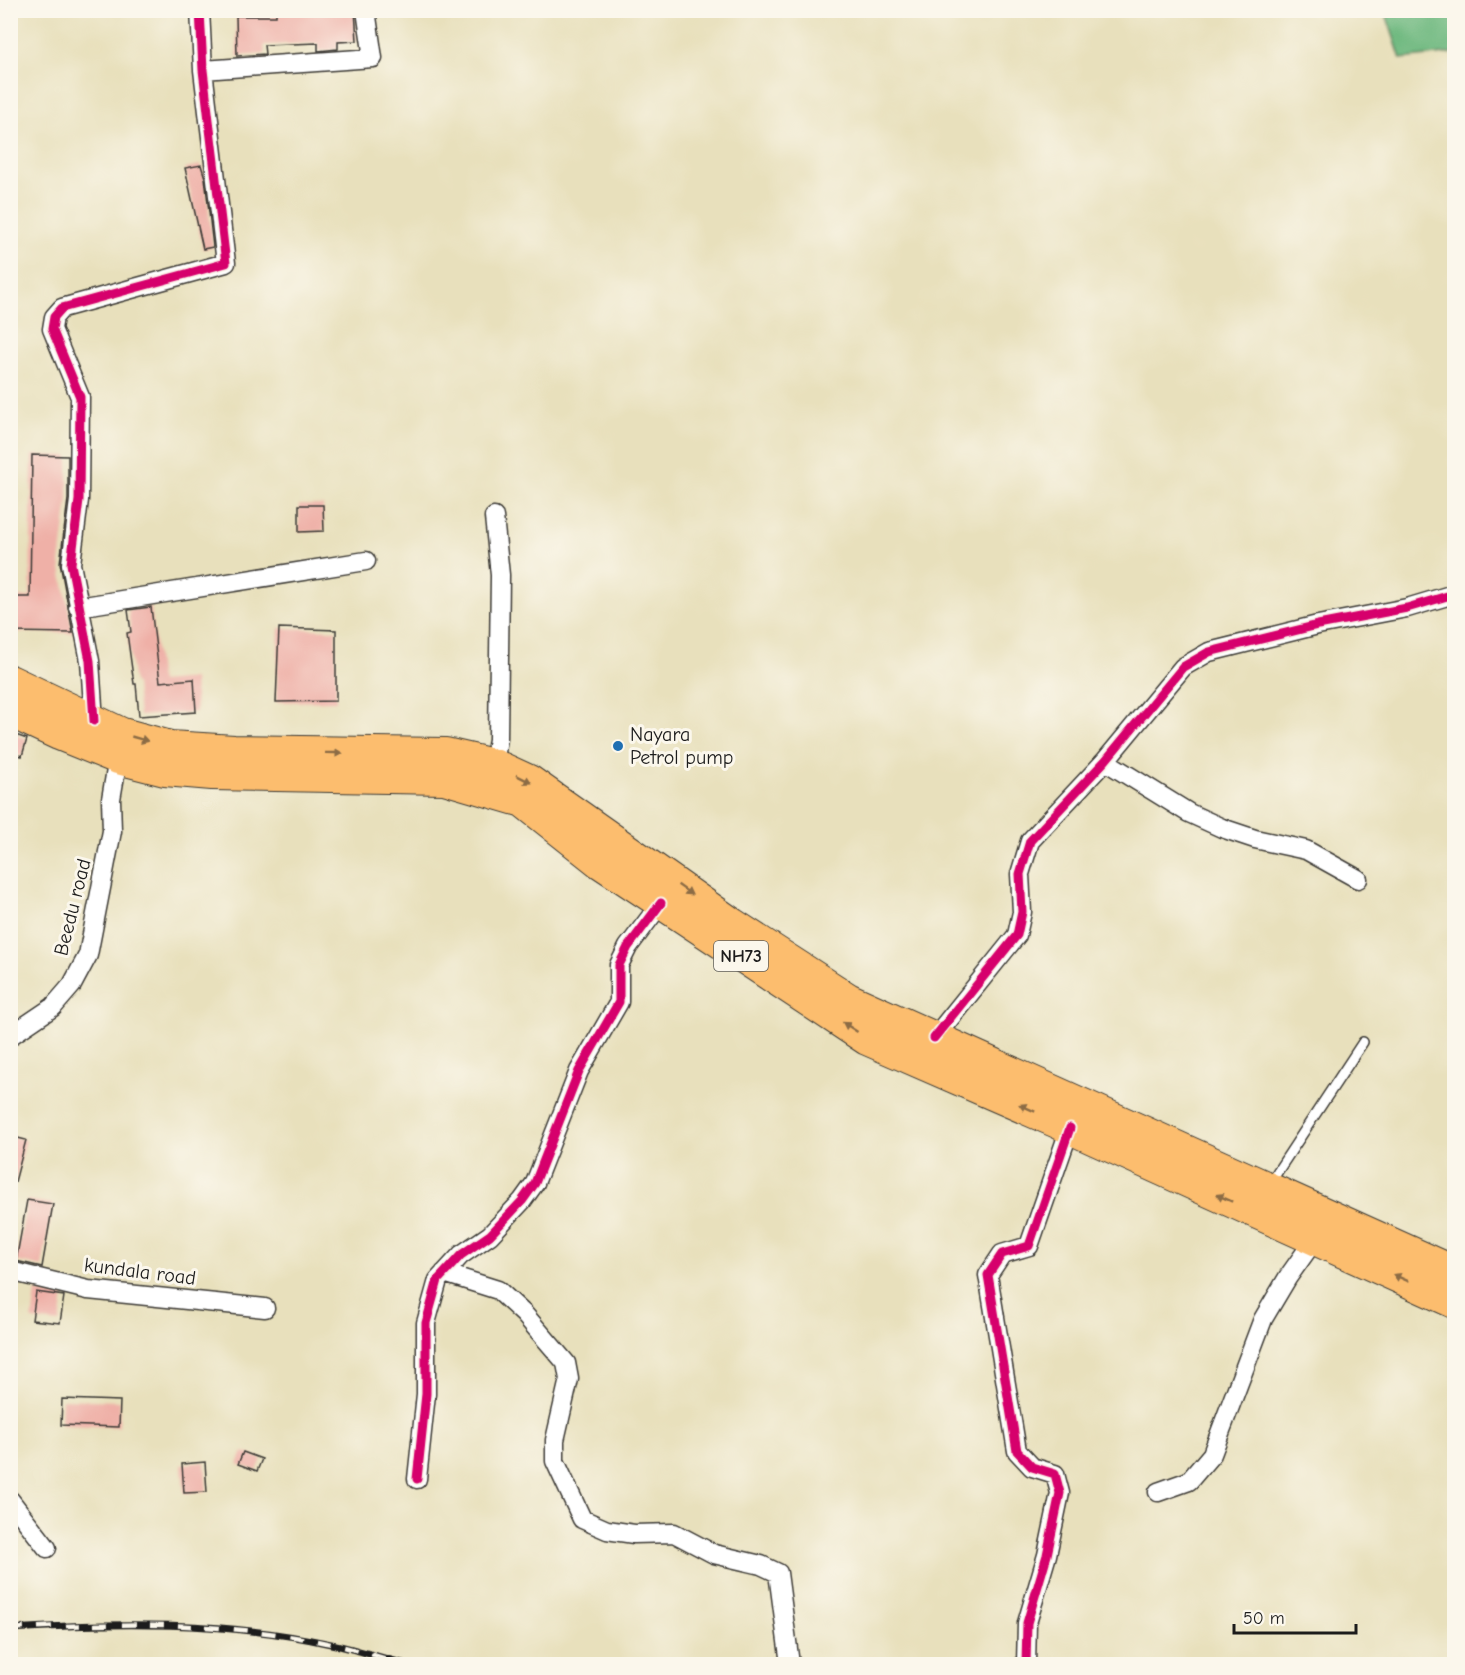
<svg xmlns="http://www.w3.org/2000/svg" width="1465" height="1675" viewBox="0 0 1465 1675" font-family="'Comic Neue',sans-serif">
  <style>
    .forest { fill: #6fb980; stroke: #466a4e; stroke-width: 1.5 }
    .building { fill: #efb0a7 }
    .lines { fill: none; stroke-linecap: round; stroke-linejoin: round }
    .lane-casing { stroke: #3b3934; stroke-width: 12 }
    .street-casing { stroke: #3b3934; stroke-width: 21 }
    .highway-casing { stroke: #3b3934; stroke-width: 34 }
    .lane { stroke: #fff; stroke-width: 9 }
    .street { stroke: #fff; stroke-width: 18 }
    .highway { stroke: #fcbd6e; stroke-width: 32 }
    .rail-casing { stroke: #1c1c1c; stroke-width: 7 }
    .rail { stroke: #fbf7ec; stroke-width: 4.5; stroke-dasharray: 14; stroke-linecap: butt }
    .cycleway-casing { stroke: #fbf7ec; stroke-width: 13 }
    .cycleway { stroke: #d6006c; stroke-width: 9 }
    .oneway { fill: #8c6c45 }
    .poi-dot { fill: #1f6fb2; stroke: #fbf7ec; stroke-width: 2 }
    .labels { text-anchor: middle; stroke-width: 6; stroke-linejoin: round; paint-order: stroke }
    .shield { fill: #fbf7ec; stroke: #5f5e5a; stroke-width: 1.5 }
    .shield-label { font-size: 18px; font-weight: bold; fill: #1c1c1c }
    .poi-label { font-size: 20px; fill: #1c1c1c; stroke: #fbf7ec; text-anchor: start }
    .street-label { font-size: 20px; fill: #1c1c1c; stroke: #fbf7ec }
  </style>
  <rect width="100%" height="100%" fill="#fbf7ec"/>
  <filter id="ink" filterUnits="userSpaceOnUse"><feTurbulence type="fractalNoise" baseFrequency=".0167" numOctaves="2"/><feDisplacementMap in="SourceGraphic" scale="12" xChannelSelector="R" yChannelSelector="G"/><feConvolveMatrix kernelMatrix="1 2 1 2 8 2 1 2 1" color-interpolation-filters="sRGB"/></filter>
  <filter id="wash" filterUnits="userSpaceOnUse"><feTurbulence type="fractalNoise" baseFrequency=".008" numOctaves="4" result="noise"/><feDisplacementMap in="SourceGraphic" scale="24" xChannelSelector="R" yChannelSelector="G"/><feGaussianBlur stdDeviation="1.35" result="paint"/><feColorMatrix in="noise" values="0 0 0 0 0 0 0 0 0 0 0 0 0 0 0 0 0 1.4 0 .05"/><feComposite in="paint" operator="in"/></filter>
  <g filter="url(#wash)">
    <rect width="100%" height="100%" fill="#e8e0bc"/>
    <path class="forest" d="M1385,11H1454V53L1401,59Z"/>
    <g id="blocks">
      <path class="building" d="M276,10H355L357,41L338,42V49L318,51V43L264,45L265,54L237,56L236,16H276Z
        M201,165L205,178L213,247L203,249L185,168Z
        M32,455L68,456V499L60,563L73,633L10,632V597H30Z
        M299,505H323L324,531L299,532Z
        M151,607L160,682L194,679L196,712L139,716L136,684H134L127,633L131,632L128,610Z
        M279,628L336,630V701L276,702Z
        M10,733L27,739L22,756L10,753Z
        M10,1136L26,1140L15,1182L10,1181Z
        M27,1200L53,1204L42,1267L16,1261Z
        M36,1292L64,1296L60,1323L32,1320Z
        M62,1399L120,1401L119,1427L61,1425Z
        M243,1452L262,1459L257,1471L238,1464Z
        M205,1462L207,1492L184,1493L182,1464Z"/>
    </g>
  </g>
  <g filter="url(#ink)">
    <use href="#blocks" fill-opacity="0" stroke="#3b3934" stroke-width="1.5"/>
    <g class="lines">
      <g class="lane-casing">
        <path id="lane" d="M1270,1183L1363,1042"/>
      </g>
      <g class="street-casing">
        <path id="street" d="M203,70L373,58L366,10
          M494,517L500,575L498,739L494,765
          M78,607L366,561
          M94,721L90,661L71,564L79,500L80,397L52,329L54,317L62,308L226,263L203,70L200,10
          M1105,761L1189,813L1222,828L1255,839L1306,850L1358,879
          M10,1036L53,1007L72,985L88,955L112,831L111,799L118,758
          M934,1038L1017,935L1022,912L1020,874L1030,841L1105,761L1183,667L1209,652L1318,625L1407,608L1454,594
          M10,1271L88,1290L265,1308
          M444,1273L498,1290L524,1314L566,1363L569,1379L555,1440V1461L582,1519L607,1530L634,1534L674,1533L714,1554L761,1565L778,1573L790,1664
          M417,1479L426,1394V1323L438,1280L461,1255L490,1235L522,1201L535,1183L579,1071L619,1002V965L628,947L661,903
          M1158,1492L1189,1481L1212,1454L1263,1319L1288,1277L1315,1239
          M10,1500L47,1548
          M1026,1664L1027,1623L1047,1555L1060,1493L1055,1474L1032,1467L1017,1451L988,1275L1002,1254L1029,1246L1070,1128"/>
      </g>
      <g class="highway-casing">
        <path id="highway" d="M10,681L122,734L170,747L234,751L446,754L494,765L529,781L732,924L848,999L1454,1272
          M10,711L59,734L118,758L165,770L212,774L444,778L523,801L600,862L867,1039L1055,1121L1454,1302"/>
      </g>
      <use href="#lane" class="lane"/>
      <use href="#street" class="street"/>
      <use href="#highway" class="highway"/>
      <g class="rail-casing">
        <path id="rail" d="M10,1629C116,1622 226,1621 331,1644C356,1649 381,1658 406,1664"/>
      </g>
      <use href="#rail" class="rail"/>
      <g class="cycleway-casing">
        <path id="cycleway" d="M94,721L90,661L71,564L79,500L80,397L52,329L54,317L62,308L226,263L203,70L200,10
          M934,1038L1017,935L1022,912L1020,874L1030,841L1105,761L1183,667L1209,652L1318,625L1407,608L1454,594
          M417,1479L426,1394V1323L438,1280L461,1255L490,1235L522,1201L535,1183L579,1071L619,1002V965L628,947L661,903
          M1026,1664L1027,1623L1047,1555L1060,1493L1055,1474L1032,1467L1017,1451L988,1275L1002,1254L1029,1246L1070,1128"/>
      </g>
      <use href="#cycleway" class="cycleway"/>
    </g>
    <defs><path id="oneway-solid" d="M-6-.8H1V-3.2L6.5 0L1 3.2V.8H-6Z" transform="scale(1.5)"/></defs>
    <g class="oneway">
      <use href="#oneway-solid" transform="translate(140 739) rotate(16)"/>
      <use href="#oneway-solid" transform="translate(334 753) rotate(1)"/>
      <use href="#oneway-solid" transform="translate(524 779) rotate(27)"/>
      <use href="#oneway-solid" transform="translate(685 890) rotate(35)"/>
      <use href="#oneway-solid" transform="translate(850 1027) rotate(-147)"/>
      <use href="#oneway-solid" transform="translate(1027 1108) rotate(-156)"/>
      <use href="#oneway-solid" transform="translate(1224 1198) rotate(-156)"/>
      <use href="#oneway-solid" transform="translate(1401 1278) rotate(-156)"/>
    </g>
  </g>
  <circle class="poi-dot" cx="618" cy="746" r="6"/>
  <g class="labels">
    <rect class="shield" x="714" y="941" width="54" height="30" rx="4.5"/>
    <g class="shield-label">
      <text x="741" y="962">NH73</text>
    </g>
    <g class="poi-label">
      <text x="630" y="741">Nayara<tspan x="630" dy="23">Petrol pump</tspan></text>
    </g>
    <g class="street-label">
      <text transform="translate(72 907) rotate(-76)" y="7">Beedu road</text>
      <text transform="translate(140 1271) rotate(7)" y="7">kundala road</text>
    </g>
  </g>
  <rect width="1465" height="1675" fill="none" stroke="#fbf7ec" stroke-width="36"/>
  <path d="M1234 1624v9h122v-9" fill="none" stroke="#1c1c1c" stroke-width="3"/>
  <text x="1243" y="1624" font-size="18" fill="#1c1c1c" stroke="#fbf7ec" stroke-width="4.5" paint-order="stroke">50 m</text>
</svg>
